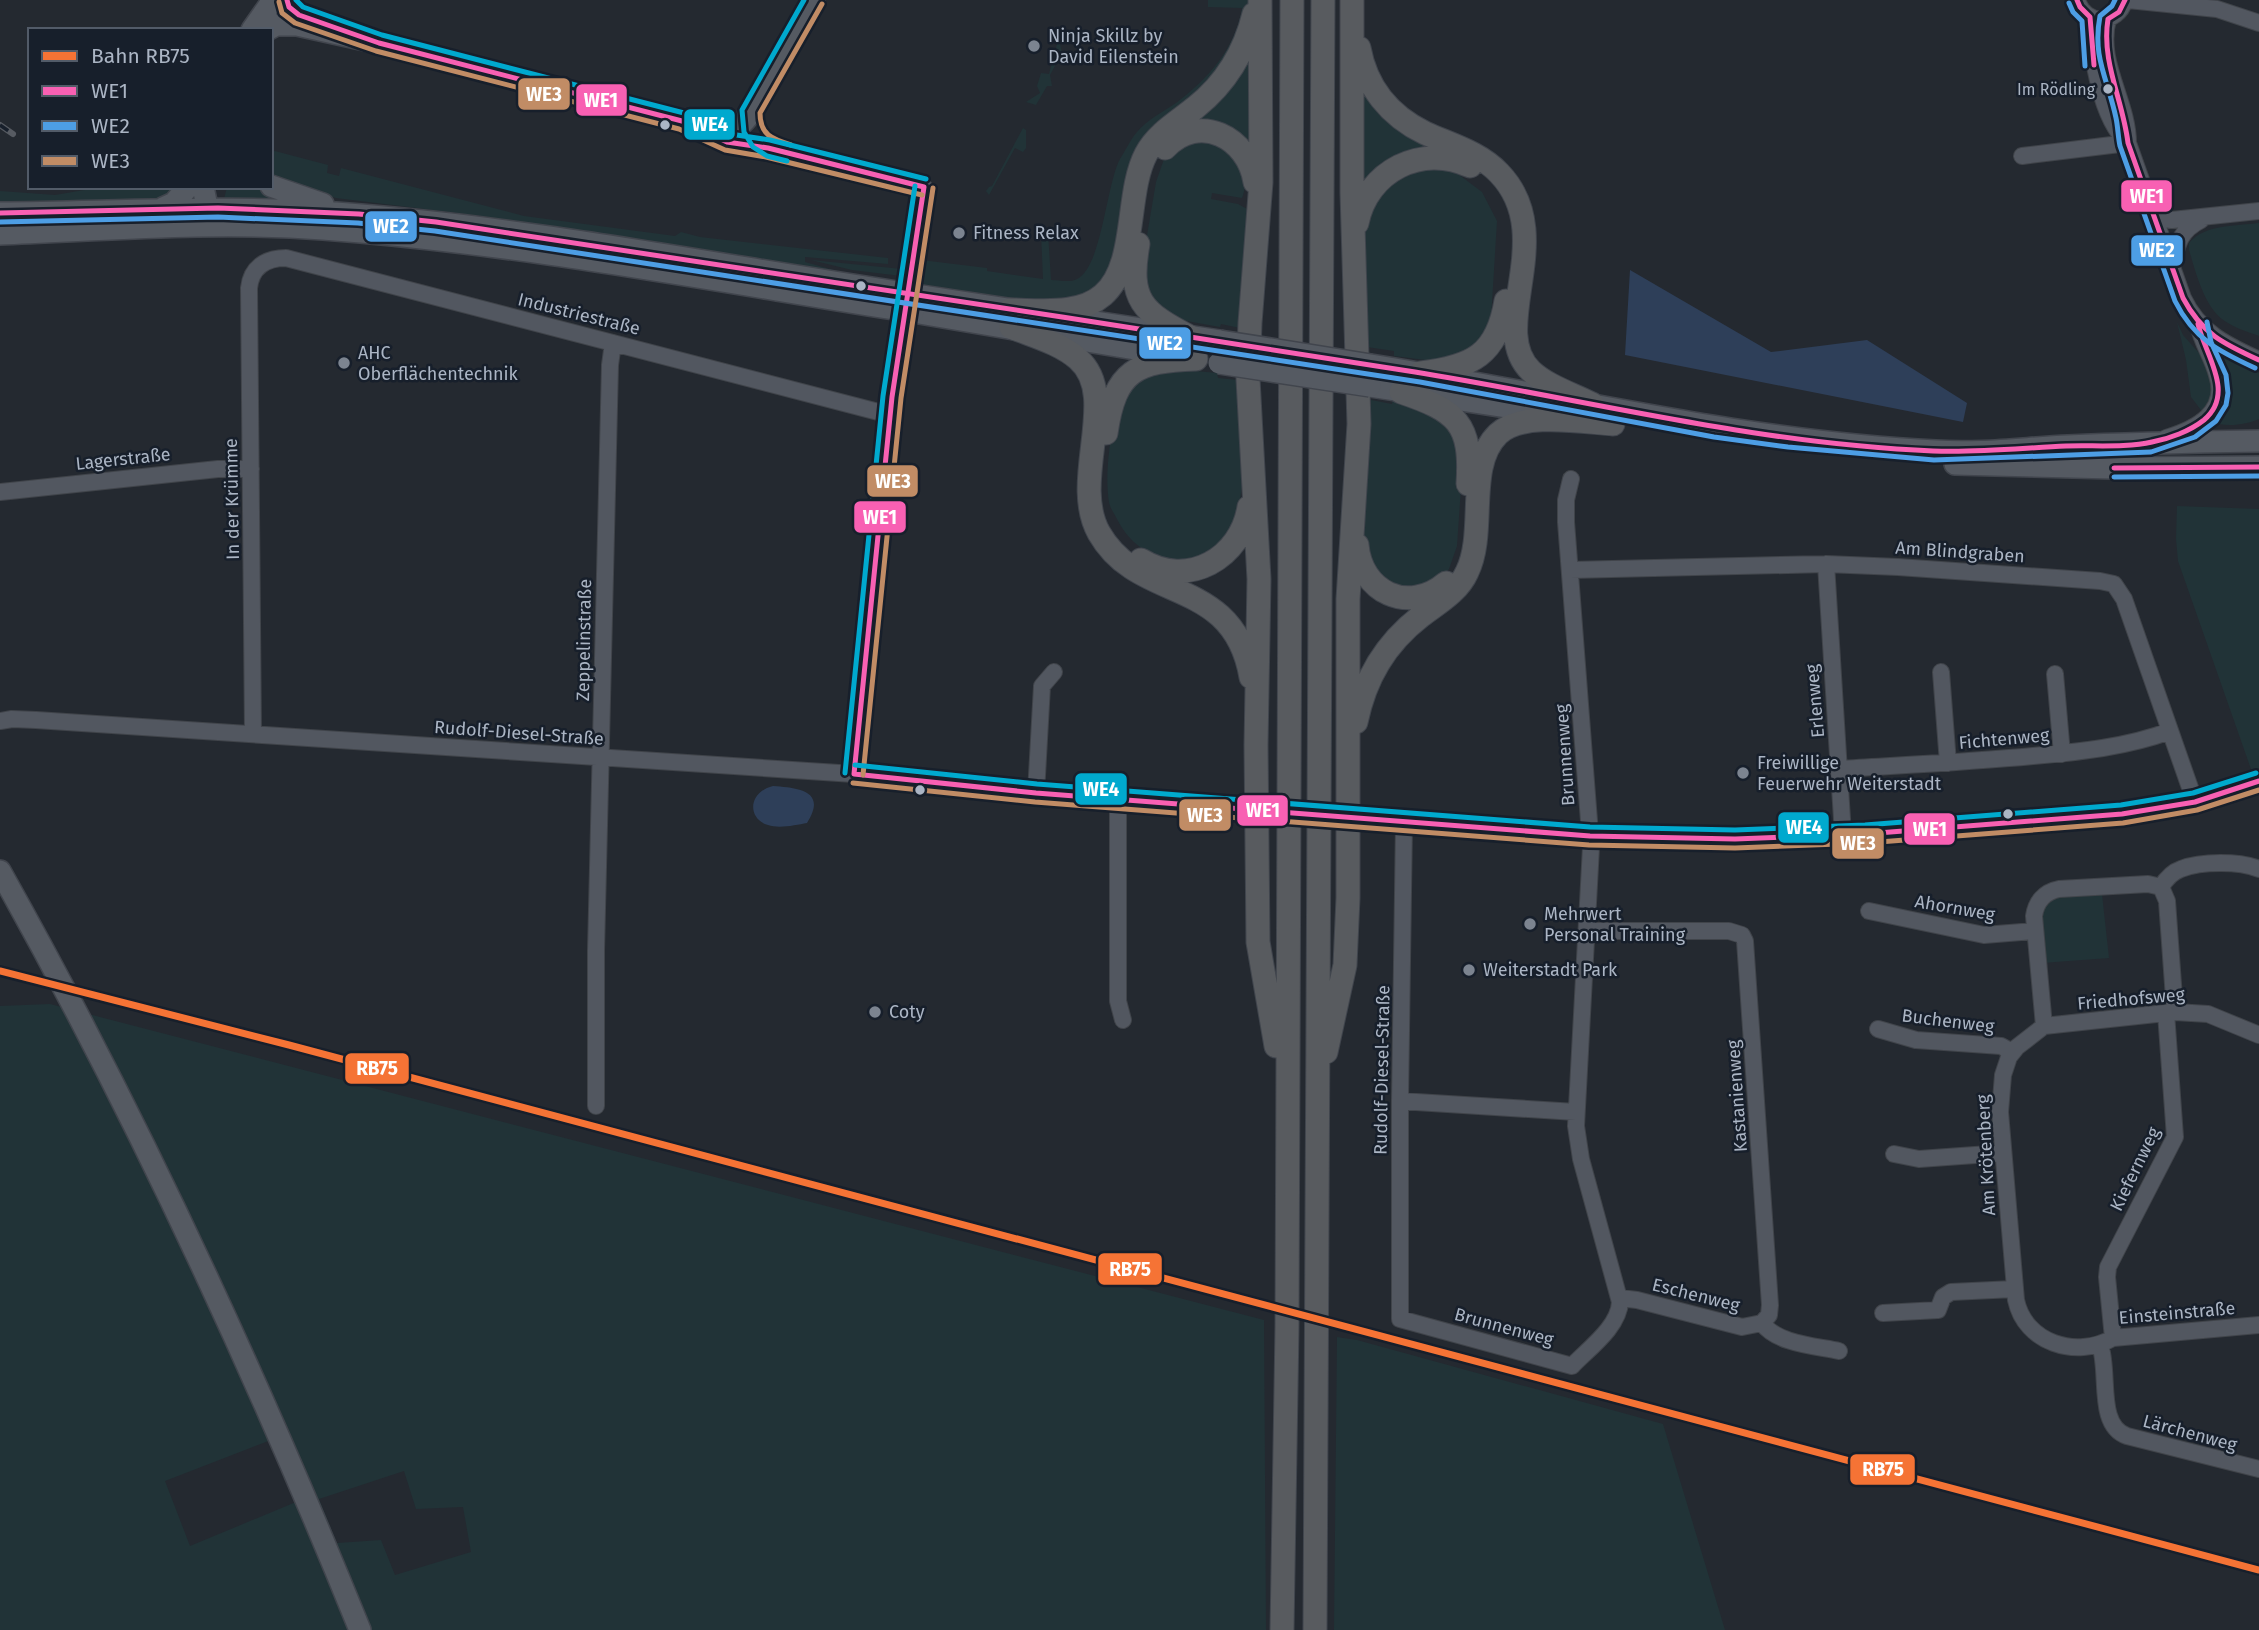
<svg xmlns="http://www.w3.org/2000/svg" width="2259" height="1630" viewBox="0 0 2259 1630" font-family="'Fira Sans',sans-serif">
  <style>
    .green { fill: #213337; fill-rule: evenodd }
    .water { fill: #2e3f59 }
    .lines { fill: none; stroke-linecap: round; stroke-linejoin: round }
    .minor-tunnel { stroke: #383e46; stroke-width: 16; stroke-dasharray: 16 8; stroke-linecap: butt }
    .minor-casing { stroke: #40444a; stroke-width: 18 }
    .major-casing { stroke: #41454d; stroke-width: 24 }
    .highway-casing { stroke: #40454d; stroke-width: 25 }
    .minor { stroke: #525760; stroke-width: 16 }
    .major { stroke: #555a62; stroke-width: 21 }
    .highway { stroke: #585b5f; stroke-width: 23 }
    .rail-casing { stroke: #575b62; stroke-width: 6 }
    .rail { stroke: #171f2b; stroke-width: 3.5; stroke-dasharray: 10; stroke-linecap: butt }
    .major-bridge-casing { stroke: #41454d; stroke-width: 24; stroke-linecap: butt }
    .major-bridge { stroke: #555a62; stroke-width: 21 }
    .bus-1-casing { stroke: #171f2b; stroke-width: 10 }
    .bus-2-casing { stroke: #171f2b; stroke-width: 10 }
    .bus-3-casing { stroke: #171f2b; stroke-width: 10 }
    .bus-4-casing { stroke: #171f2b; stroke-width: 10 }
    .bus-1 { stroke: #f860b3; stroke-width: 5 }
    .bus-2 { stroke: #4d9ee5; stroke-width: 5 }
    .bus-3 { stroke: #c18c65; stroke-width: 5 }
    .bus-4 { stroke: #00a9ce; stroke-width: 5 }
    .rail-1-casing { stroke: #171f2b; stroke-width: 12 }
    .rail-1 { stroke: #f57335; stroke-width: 7 }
    .poi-dot { fill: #7c8490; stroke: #171f2b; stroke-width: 2.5 }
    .bus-dot { fill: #abb5c4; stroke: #171f2b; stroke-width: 2.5 }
    .labels { text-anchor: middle; stroke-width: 5; stroke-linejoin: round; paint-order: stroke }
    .bus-label { font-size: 16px; fill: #abb5c4; stroke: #171f2b; text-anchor: end }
    .poi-label { font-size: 18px; fill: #abb5c4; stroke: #171f2b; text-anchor: start }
    .street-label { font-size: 18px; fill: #abb5c4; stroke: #171f2b }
    .line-badge { stroke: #171f2b; stroke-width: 2.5 }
    .badge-label { font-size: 19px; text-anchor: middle; font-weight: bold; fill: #fff }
  </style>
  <rect width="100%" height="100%" fill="#242930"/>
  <path class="green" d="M1208,0H1250L1248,14L1230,60L1156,131L1116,255L1096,293L1058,304L956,291L917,284L921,260L987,268V271L1043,279L1041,233L1048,232L1051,280C1059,280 1070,283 1077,279C1102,267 1106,185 1120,159C1126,150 1130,140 1137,132C1148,119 1163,112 1176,103C1208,79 1235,49 1242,8L1208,7Z
    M1254,32L1255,158L1188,127Z
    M1057,44H1060L1062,53L1050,75L1052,86H1047L1036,105L1026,102L1040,93L1037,86L1041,73L1049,74Z
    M1361,82L1442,146L1360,190Z
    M1023,128L1026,130V148L1023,152L1015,148L989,195L986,191L989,187L992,186Z
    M1190,141C1223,141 1256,161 1242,198L1212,193L1211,199L1238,204L1249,210L1240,328L1221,324L1220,327L1181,320L1155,307L1141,271L1156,182L1164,159L1174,148Z
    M271,150L328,165L327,173L339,176L341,168L524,216L675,236L681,232L700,237L888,258V264L805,257V262L848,274L481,216L336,198L271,180Z
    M1420,167L1450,168L1482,192L1497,221L1491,319L1482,338L1471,353L1441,362L1394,356V351L1367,347C1365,302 1352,232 1378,192C1384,184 1410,173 1420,167Z
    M102,187H179L166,199L0,206V191L55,195Z
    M227,187H262L296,200L224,199Z
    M2259,223V336C2249,332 2237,329 2228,323C2205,311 2196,273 2189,250V243C2205,224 2237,226 2259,223Z
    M811,260L902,269L901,276L852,270Z
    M2177,322L2183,335L2206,361L2215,388L2204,414L2191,397L2186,360Z
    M2213,352L2259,373V419C2246,425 2223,428 2210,421Z
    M1164,368L1217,373L1218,378L1238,380C1243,423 1251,492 1229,532C1203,581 1140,564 1118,521C1115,515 1110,508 1109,502C1105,477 1109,446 1114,422C1117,409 1125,395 1131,383Z
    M1371,400L1392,404L1393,400L1445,417L1463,459L1457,546L1449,569L1436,583L1394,589L1364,557L1362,529Z
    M2177,506L2259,509V768L2252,772L2178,561L2176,539Z
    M2102,894L2109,958L2042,963C2041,951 2035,925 2038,914C2044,892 2084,896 2102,894Z
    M50,1004L1264,1320L1266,1630H0V1006ZM271,1440L296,1502L190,1546L165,1481ZM404,1471L416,1509L463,1507L471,1552L395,1575L381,1540L337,1543L319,1499Z
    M1337,1337L1357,1340L1663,1424L1725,1630H1334Z"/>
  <path class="water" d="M1630,270L1771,352L1867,340L1967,403L1963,422L1625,355Z
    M773,786C797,788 828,790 807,823C796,825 779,829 768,825C747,819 748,792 773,786Z"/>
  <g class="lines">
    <path class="minor-tunnel" d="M1249,809L1356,818"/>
    <g class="minor-casing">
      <path id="minor" d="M2077,0C2085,26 2117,26 2125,0
        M2128,0L2217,9L2259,23
        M2090,17C2091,54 2100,118 2128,143
        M2108,19C2096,62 2128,101 2128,143L2183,298C2199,332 2226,345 2259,360
        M703,132L727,142L768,148L924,187L892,397L854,774
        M2022,156L2128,143
        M2152,214L2158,218L2172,220L2259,211
        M2172,267C2177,245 2179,231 2201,220
        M2166,438C2196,429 2229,412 2217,375C2212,356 2202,344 2198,324
        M0,492L218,469H251
        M1826,564L1843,835
        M1570,570L1826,564L1898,567L2100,581L2114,584L2124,599L2195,802
        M1941,672L1948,763
        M2055,674L2062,754
        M0,721L12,719L36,720L854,774L1036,793L1243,808
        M253,734L249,288C251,268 265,258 286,258L890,415
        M1840,769C1905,765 1969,762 2033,756C2079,752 2127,747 2170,731
        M1036,793L1042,686L1054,672
        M1118,800V1001L1123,1020
        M1362,818C1486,830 1611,841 1736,839C1817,838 1898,832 1979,826C2073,819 2170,816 2259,781
        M1404,823L1400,1101V1319L1572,1366C1588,1349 1619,1327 1620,1302L1581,1159L1576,1126L1591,847L1566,522V500L1571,479
        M2161,887L2167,901L2175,1012
        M2161,887C2166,879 2172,872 2181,869C2201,861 2240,861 2259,869
        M1869,911L1984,935L2035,931
        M1587,931H1729L1742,935L1745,941L1770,1305L1769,1315L1762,1323
        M2044,1026L2034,916C2036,902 2044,892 2059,889L2148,884L2161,887
        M1878,1029L1916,1040L2001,1046L2012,1052
        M2259,1035L2208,1014L2175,1012L2044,1026L2017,1047L2009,1057L2003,1075L2000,1112L2016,1300C2025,1343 2076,1359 2113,1338L2259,1325
        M1400,1101L1576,1112
        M596,1106V951L610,365L613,343
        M1894,1154L1919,1159L2003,1153
        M1620,1298L1637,1300L1742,1327L1762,1323
        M1883,1313L1938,1310L1943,1297L1951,1292L2014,1289
        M1762,1323C1777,1344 1816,1346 1839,1351
        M2113,1338L2107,1277L2108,1267L2175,1137L2166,1013
        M2100,1345C2110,1373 2096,1425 2127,1436L2259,1469"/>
    </g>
    <g class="major-casing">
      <path id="major" d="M287,0L295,13L317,22
        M252,30L273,0
        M267,30L276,25H297L379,43L682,121C704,126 731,139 747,118L814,0
        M271,186L323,204
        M203,187L210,221
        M163,208L174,203L188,187
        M0,213C121,212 240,204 361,215C540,230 719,265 897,292
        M0,234C107,230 216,221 323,229C514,243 705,279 894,309
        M915,295L1220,341
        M913,312L1183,357
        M1371,365C1559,395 1745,442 1936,451C1980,454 2024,448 2068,446C2132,443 2195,442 2259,441
        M1370,386L1552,414
        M1955,464L2113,468L2259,467
        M0,871C137,1115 255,1371 360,1630"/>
    </g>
    <g class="highway-casing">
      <path id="highway" d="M1260,0L1261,182L1250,323L1248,379L1259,579L1256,745L1258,942L1276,1046
        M1359,48C1366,87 1390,116 1425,133C1451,145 1479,152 1499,173C1560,236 1486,328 1531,371C1547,386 1572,394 1592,404
        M1165,148C1199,112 1248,137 1255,182
        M1357,223C1367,171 1422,143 1470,166
        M1138,244C1128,300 1142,312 1190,337
        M1010,310C1040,310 1079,316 1103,295C1138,264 1125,194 1146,154C1157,133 1179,121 1196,107C1226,83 1245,51 1254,14
        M1011,327C1033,336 1060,343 1078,359C1121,396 1069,480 1099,533C1140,605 1233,574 1251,677
        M1421,373C1472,367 1497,355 1506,301
        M1401,392C1457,411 1472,423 1468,484
        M1106,433C1115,370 1136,361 1196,359
        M1357,545C1361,592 1408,615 1446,583
        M1141,560C1188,589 1241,558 1249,507
        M1356,722C1365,678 1385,644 1421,616C1438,603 1458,592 1467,572C1487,532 1465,466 1498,434C1522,411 1582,422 1613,424
        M1326,1052L1345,965L1348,898V599L1359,424L1352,193V0
        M1282,1630L1287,1327L1292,0
        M1315,1630L1323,0"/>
    </g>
    <use href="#minor" class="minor"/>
    <use href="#major" class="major"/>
    <use href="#highway" class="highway"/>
    <g class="rail-casing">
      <path id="rail" d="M0,125L13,134"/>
    </g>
    <use href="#rail" class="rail"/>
    <g class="major-bridge-casing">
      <path id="major-bridge" d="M897,292L915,295
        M894,309L913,312
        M1220,341L1371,365
        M1219,363L1370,386"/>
    </g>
    <use href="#major-bridge" class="major-bridge"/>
    <g class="bus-1-casing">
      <path id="bus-1" d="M287,0L289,7L299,15L379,43L682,121L727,142L768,148L924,187L892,397L854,774L1036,793L1590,836L1735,839L1865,834L2122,814L2195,802L2259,781
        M2077,0L2080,7L2090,17L2094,65
        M2125,0L2119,12L2108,19C2101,62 2123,100 2128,143L2183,298C2202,334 2224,344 2259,360
        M0,213L218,208L359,214L436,222C762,272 1089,320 1415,372C1588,400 1758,444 1933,451C1977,453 2022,448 2066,446C2093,445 2127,448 2152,442C2169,439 2190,431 2204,420C2236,393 2205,355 2198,324
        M2114,468L2259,467"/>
    </g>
    <g class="bus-2-casing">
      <path id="bus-2" d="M2115,0L2112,6L2100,16C2092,58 2108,79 2116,118C2118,127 2118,137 2120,146L2175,301C2194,339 2218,351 2255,368
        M2069,3L2073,12L2082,21L2085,66
        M0,222L218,217L358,223L435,231L1420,382L1714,437L1788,447L1934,460L2151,452L2195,437L2216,421L2226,405L2228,393L2226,375L2211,342L2207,322
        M2114,477L2259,476"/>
    </g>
    <g class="bus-3-casing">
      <path id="bus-3" d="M279,2L282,13L295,23L376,51L679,129L725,150L766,157L922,195
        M791,145C772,139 760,135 760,113L822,4
        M863,775L901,398L933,188
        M853,783L1035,802L1589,845L1735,848L1866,843L2123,823L2197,810L2259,790"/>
    </g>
    <g class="bus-4-casing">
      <path id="bus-4" d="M296,0L303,7L382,35L684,113L730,134L770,140L926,179
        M787,161L767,156L753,147L744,132L742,110L804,0
        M855,765L1037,784L1590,827L1735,830L1865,825L2121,805L2193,793L2256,773
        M845,773L883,396L915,186"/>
    </g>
    <use href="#bus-1" class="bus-1"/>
    <use href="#bus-2" class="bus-2"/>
    <use href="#bus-3" class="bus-3"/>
    <use href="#bus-4" class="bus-4"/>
    <g class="rail-1-casing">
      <path id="rail-1" d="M0,971L289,1045L2259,1570"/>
    </g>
    <use href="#rail-1" class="rail-1"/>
  </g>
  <g class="poi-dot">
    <circle cx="1034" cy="46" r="7"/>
    <circle cx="959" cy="233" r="7"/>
    <circle cx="344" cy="363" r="7"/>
    <circle cx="1743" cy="773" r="7"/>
    <circle cx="1530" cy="924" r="7"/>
    <circle cx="1469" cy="970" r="7"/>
    <circle cx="875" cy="1012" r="7"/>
  </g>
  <g class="bus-dot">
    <circle cx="2108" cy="89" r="6"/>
    <circle cx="665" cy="125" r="6"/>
    <circle cx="861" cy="286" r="6"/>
    <circle cx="920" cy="790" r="6"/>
    <circle cx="2008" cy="814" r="6"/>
  </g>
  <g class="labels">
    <g class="bus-label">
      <text x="2095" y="95">Im Rödling</text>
    </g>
    <g class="poi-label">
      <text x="1048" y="42">Ninja Skillz by<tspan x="1048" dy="21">David Eilenstein</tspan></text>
      <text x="973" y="239">Fitness Relax</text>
      <text x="358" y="359">AHC<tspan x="358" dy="21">Oberflächentechnik</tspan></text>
      <text x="1757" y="769">Freiwillige<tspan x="1757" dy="21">Feuerwehr Weiterstadt</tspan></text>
      <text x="1544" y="920">Mehrwert<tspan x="1544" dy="21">Personal Training</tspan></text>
      <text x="1483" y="976">Weiterstadt Park</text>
      <text x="889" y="1018">Coty</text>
    </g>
    <g class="street-label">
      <text transform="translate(579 314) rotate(14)" y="6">Industriestraße</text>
      <text transform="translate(123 459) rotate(-6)" y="6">Lagerstraße</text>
      <text transform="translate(232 499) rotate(-91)" y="6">In der Krümme</text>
      <text transform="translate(1960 552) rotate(4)" y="6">Am Blindgraben</text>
      <text transform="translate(584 640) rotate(-89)" y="6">Zeppelinstraße</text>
      <text transform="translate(1815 701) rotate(-95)" y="6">Erlenweg</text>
      <text transform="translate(519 733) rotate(4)" y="6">Rudolf-Diesel-Straße</text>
      <text transform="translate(2004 739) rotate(-5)" y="6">Fichtenweg</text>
      <text transform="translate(1565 755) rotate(-94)" y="6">Brunnenweg</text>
      <text transform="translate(1955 908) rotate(10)" y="6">Ahornweg</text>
      <text transform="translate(2131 999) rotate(-5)" y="6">Friedhofsweg</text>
      <text transform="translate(1948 1021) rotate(7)" y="6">Buchenweg</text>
      <text transform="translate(1382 1070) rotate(-89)" y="6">Rudolf-Diesel-Straße</text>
      <text transform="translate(1737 1096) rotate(-94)" y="6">Kastanienweg</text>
      <text transform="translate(1986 1155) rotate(-93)" y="6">Am Krötenberg</text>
      <text transform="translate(2135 1169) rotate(-64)" y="6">Kiefernweg</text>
      <text transform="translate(1696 1295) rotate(14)" y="6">Eschenweg</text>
      <text transform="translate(2177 1313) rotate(-5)" y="6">Einsteinstraße</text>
      <text transform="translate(1504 1327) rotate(15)" y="6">Brunnenweg</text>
      <text transform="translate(2190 1433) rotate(15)" y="6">Lärchenweg</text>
    </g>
  </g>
  <g class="line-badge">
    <rect x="517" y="77" width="54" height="34" rx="7" fill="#c18c65"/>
    <rect x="575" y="83" width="53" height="34" rx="7" fill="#f860b3"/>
    <rect x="683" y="108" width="53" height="33" rx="7" fill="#00a9ce"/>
    <rect x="2120" y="179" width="53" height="34" rx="7" fill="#f860b3"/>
    <rect x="364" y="210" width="54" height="33" rx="7" fill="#4d9ee5"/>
    <rect x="2130" y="234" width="54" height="33" rx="7" fill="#4d9ee5"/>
    <rect x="1138" y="326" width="54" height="34" rx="7" fill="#4d9ee5"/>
    <rect x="866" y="464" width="53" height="34" rx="7" fill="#c18c65"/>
    <rect x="853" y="500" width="54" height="34" rx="7" fill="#f860b3"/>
    <rect x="1074" y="772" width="54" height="34" rx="7" fill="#00a9ce"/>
    <rect x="1236" y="794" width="53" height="33" rx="7" fill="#f860b3"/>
    <rect x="1178" y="798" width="54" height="34" rx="7" fill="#c18c65"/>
    <rect x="1777" y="811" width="53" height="33" rx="7" fill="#00a9ce"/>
    <rect x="1903" y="812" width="53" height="34" rx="7" fill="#f860b3"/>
    <rect x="1831" y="827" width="54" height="33" rx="7" fill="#c18c65"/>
    <rect x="344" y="1052" width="66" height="33" rx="7" fill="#f57335"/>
    <rect x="1097" y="1252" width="66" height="34" rx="7" fill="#f57335"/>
    <rect x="1849" y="1453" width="67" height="33" rx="7" fill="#f57335"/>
  </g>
  <g class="badge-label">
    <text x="544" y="101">WE3</text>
    <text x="601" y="107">WE1</text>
    <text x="710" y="131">WE4</text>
    <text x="2147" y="203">WE1</text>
    <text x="391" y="233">WE2</text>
    <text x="2157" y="257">WE2</text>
    <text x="1165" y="350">WE2</text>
    <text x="893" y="488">WE3</text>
    <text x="880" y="524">WE1</text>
    <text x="1101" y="796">WE4</text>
    <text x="1263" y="817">WE1</text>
    <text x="1205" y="822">WE3</text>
    <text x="1804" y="834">WE4</text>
    <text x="1930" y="836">WE1</text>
    <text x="1858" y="850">WE3</text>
    <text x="377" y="1075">RB75</text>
    <text x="1130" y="1276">RB75</text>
    <text x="1883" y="1476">RB75</text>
  </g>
  <rect x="28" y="28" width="245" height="161" fill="#171f2b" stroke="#525b68" stroke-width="2"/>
  <rect x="42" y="51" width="35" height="10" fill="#f57335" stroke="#525b68" stroke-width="2"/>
  <text x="91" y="63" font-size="21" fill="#abb5c4">Bahn RB75</text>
  <rect x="42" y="86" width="35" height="10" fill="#f860b3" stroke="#525b68" stroke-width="2"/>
  <text x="91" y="98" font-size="21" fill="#abb5c4">WE1</text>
  <rect x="42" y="121" width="35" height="10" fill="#4d9ee5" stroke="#525b68" stroke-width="2"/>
  <text x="91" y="133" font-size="21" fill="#abb5c4">WE2</text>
  <rect x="42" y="156" width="35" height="10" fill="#c18c65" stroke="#525b68" stroke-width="2"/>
  <text x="91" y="168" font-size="21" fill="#abb5c4">WE3</text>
</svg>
